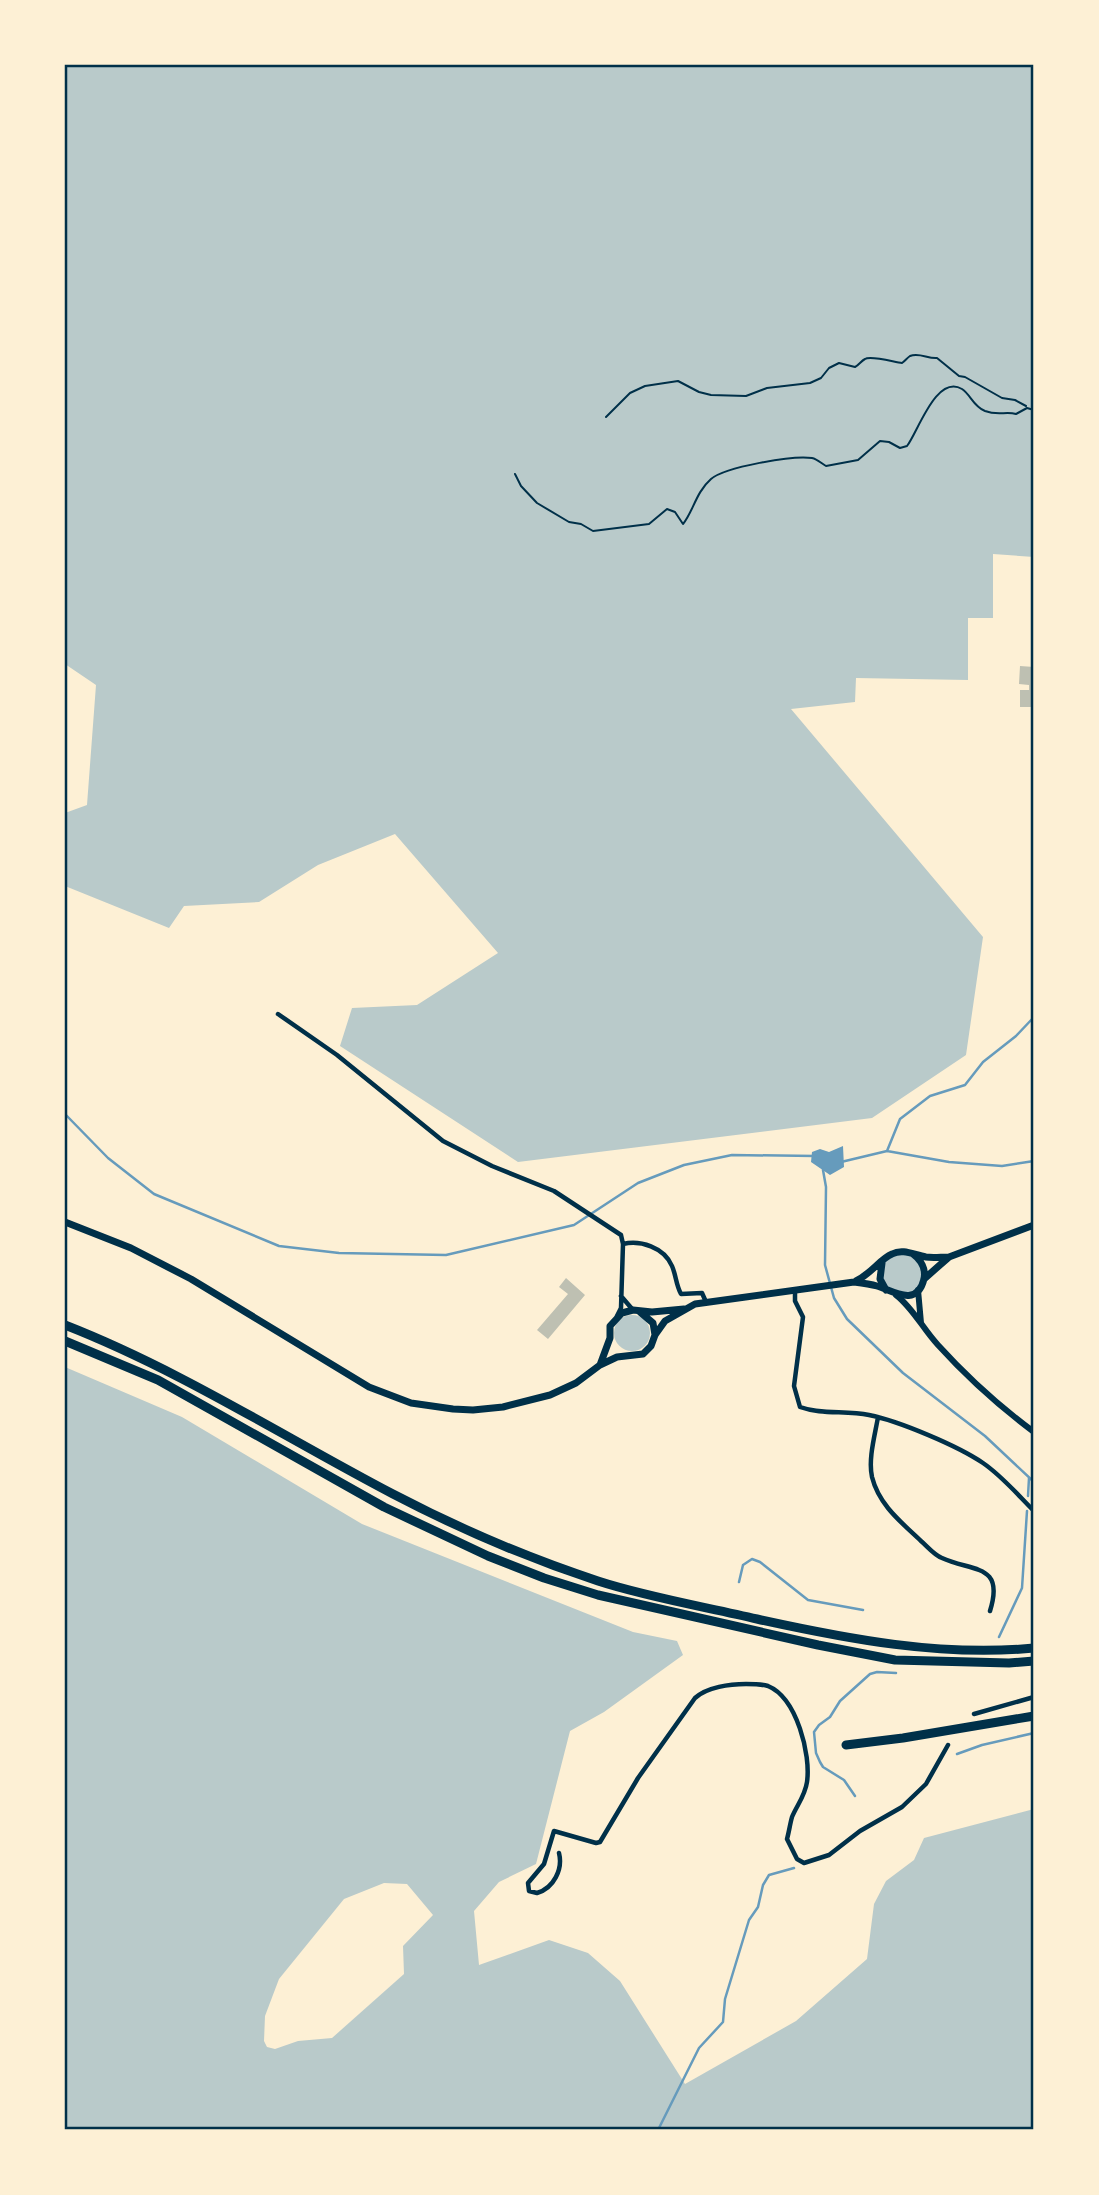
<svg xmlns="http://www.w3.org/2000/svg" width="1099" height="2195" viewBox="0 0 1099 2195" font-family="Lato,sans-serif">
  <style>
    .green { fill: #b9caca; fill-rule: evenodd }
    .water { fill: #669bbc }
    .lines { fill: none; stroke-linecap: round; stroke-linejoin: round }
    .stream { stroke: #669bbc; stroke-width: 2.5 }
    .building { fill: #bec0b2 }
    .path { stroke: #003049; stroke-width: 2 }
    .minor { stroke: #003049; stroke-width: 4.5 }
    .tertiary { stroke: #003049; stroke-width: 6 }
    .secondary { stroke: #003049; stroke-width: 7 }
    .motorway { stroke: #003049; stroke-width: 9 }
    .neatline { fill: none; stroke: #003049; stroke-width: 2.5 }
  </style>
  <rect width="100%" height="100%" fill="#fdf0d5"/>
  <path class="green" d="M65,65H1034V557L993,554V618H968V680L856,678L855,702L791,709L983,937L966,1055L872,1118L518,1162L340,1046L352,1008L417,1005L498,953L395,834L318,865L259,902L184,906L169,928L65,886V813L87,805L96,685L65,664Z
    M896,1252L918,1258L924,1280L913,1293L886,1290C880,1268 877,1266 896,1252Z
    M614 1333a18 18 0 1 1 36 0a18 18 0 1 1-36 0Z
    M65,1367L182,1417L362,1524L633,1632L677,1641L683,1655L604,1712L570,1731L536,1864L499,1882L474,1911L479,1965L549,1940L588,1953L620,1981L685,2084L796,2021L867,1959L874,1904L886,1881L914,1860L924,1838L1034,1809V2130H65ZM384,1883L407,1884L433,1915L403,1946L404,1974L332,2038L298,2041L275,2049L267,2047L264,2041L265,2016L279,1979L344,1899Z"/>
  <path class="water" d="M843,1146L844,1167L830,1175L811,1162L812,1152L820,1149L829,1152Z"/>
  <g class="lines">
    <path class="stream" d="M65,1114L108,1158L154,1194L279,1246L339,1253L446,1255L574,1225L638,1183L684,1165L732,1155L815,1156
      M887,1151L900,1119L930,1096L965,1085L983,1062L1016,1036L1034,1017
      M841,1162L887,1151L949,1162L1002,1166L1034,1161
      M823,1170L826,1187L825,1265L834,1298L847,1319L903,1373L985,1436L1034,1482
      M1028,1496L1029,1478
      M739,1582L743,1565L752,1559L760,1562L808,1600L863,1610
      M999,1637L1022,1588L1027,1511
      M957,1754L982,1745L1034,1733
      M855,1796L844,1780L823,1767L820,1762L816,1753L814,1732L819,1725L830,1717L840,1701L870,1674L877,1672L896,1673
      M658,2130L699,2048L723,2022L725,1999L749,1920L758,1907L763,1885L769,1875L794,1868"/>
  </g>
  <path class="building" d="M1020,666L1034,667V707H1020V690H1029V685L1019,684Z
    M566,1278L585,1295L548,1339L537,1330L568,1294L559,1287Z"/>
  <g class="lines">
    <path class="path" d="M606,417L630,393L645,386L678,381L699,392L711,395L746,396L767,388L810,383L821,378L829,368L839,363L855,367C859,365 861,361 865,359C870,355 894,362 902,363C905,361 907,358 910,356C919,352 928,359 937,358L959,376L965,377L1002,398L1015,400L1026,406
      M515,474L521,486L537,503L569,522L581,524L593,531L649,524L667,509L675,512L683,524C693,512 696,492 711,479C725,467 793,455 812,458C817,459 821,463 826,466L858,460L880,441L889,442L900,448L907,446C918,432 936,374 962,389C971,395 973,406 985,411C998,416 1006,411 1016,414L1027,408L1034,410"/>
    <path class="minor" d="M278,1014L337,1055L443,1141L492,1166L554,1191L621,1235L623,1244L621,1308L617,1316
      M623,1244C640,1240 664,1247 672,1266C676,1275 676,1285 681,1294L702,1293L706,1302
      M795,1290V1301L803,1317L794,1386L800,1407C822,1415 846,1410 869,1415C899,1421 958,1446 983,1463C1002,1476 1018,1495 1034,1511
      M621,1296L633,1310
      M878,1417C875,1435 868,1459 872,1477C879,1505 901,1522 921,1541C927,1546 934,1555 942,1558C972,1572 1005,1563 990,1611
      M974,1714L1034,1697
      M559,1853C563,1869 554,1888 537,1893L529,1891L528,1883L544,1864L554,1831L596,1843L600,1842L638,1778L695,1698C707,1687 730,1684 746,1684C753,1684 761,1684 768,1686C797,1698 811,1755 807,1782C805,1796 797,1805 792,1817C790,1824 789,1832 787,1839L797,1859L804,1863L829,1855L860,1831L902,1807L926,1784L948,1745"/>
    <path class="tertiary" d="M918,1290L921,1323
      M896,1295C913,1308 923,1329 938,1345C967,1377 999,1406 1034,1432"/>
    <path class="secondary" d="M65,1222L131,1248L191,1279L369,1387L411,1403L453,1409L473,1410L503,1407L550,1395L576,1383L600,1365L617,1357L643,1354L651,1346L655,1335L665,1321L695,1304L854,1282C862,1283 870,1284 877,1286C893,1291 917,1308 924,1279C926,1269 921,1260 913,1254
      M882,1263L880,1279L886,1290
      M924,1279L949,1257L1034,1225
      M856,1281C872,1273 880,1259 892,1254C903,1248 914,1255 926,1257C933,1258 941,1257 949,1257
      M640,1312L653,1323L655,1335
      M600,1365L610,1338V1326L622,1313L633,1310L652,1312L684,1309"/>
    <path class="motorway" d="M65,1325C180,1370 284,1437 393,1494C458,1528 528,1558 598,1581C647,1597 706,1607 757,1619C848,1639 941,1657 1034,1648
      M65,1341L158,1380L384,1507L488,1556L544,1578L598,1595L818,1645L895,1660L1009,1663L1034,1661
      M846,1745L903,1738L1034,1716"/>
  </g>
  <rect width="1099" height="2195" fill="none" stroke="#fdf0d5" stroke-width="133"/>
  <rect x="66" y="66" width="966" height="2062" class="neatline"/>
</svg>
